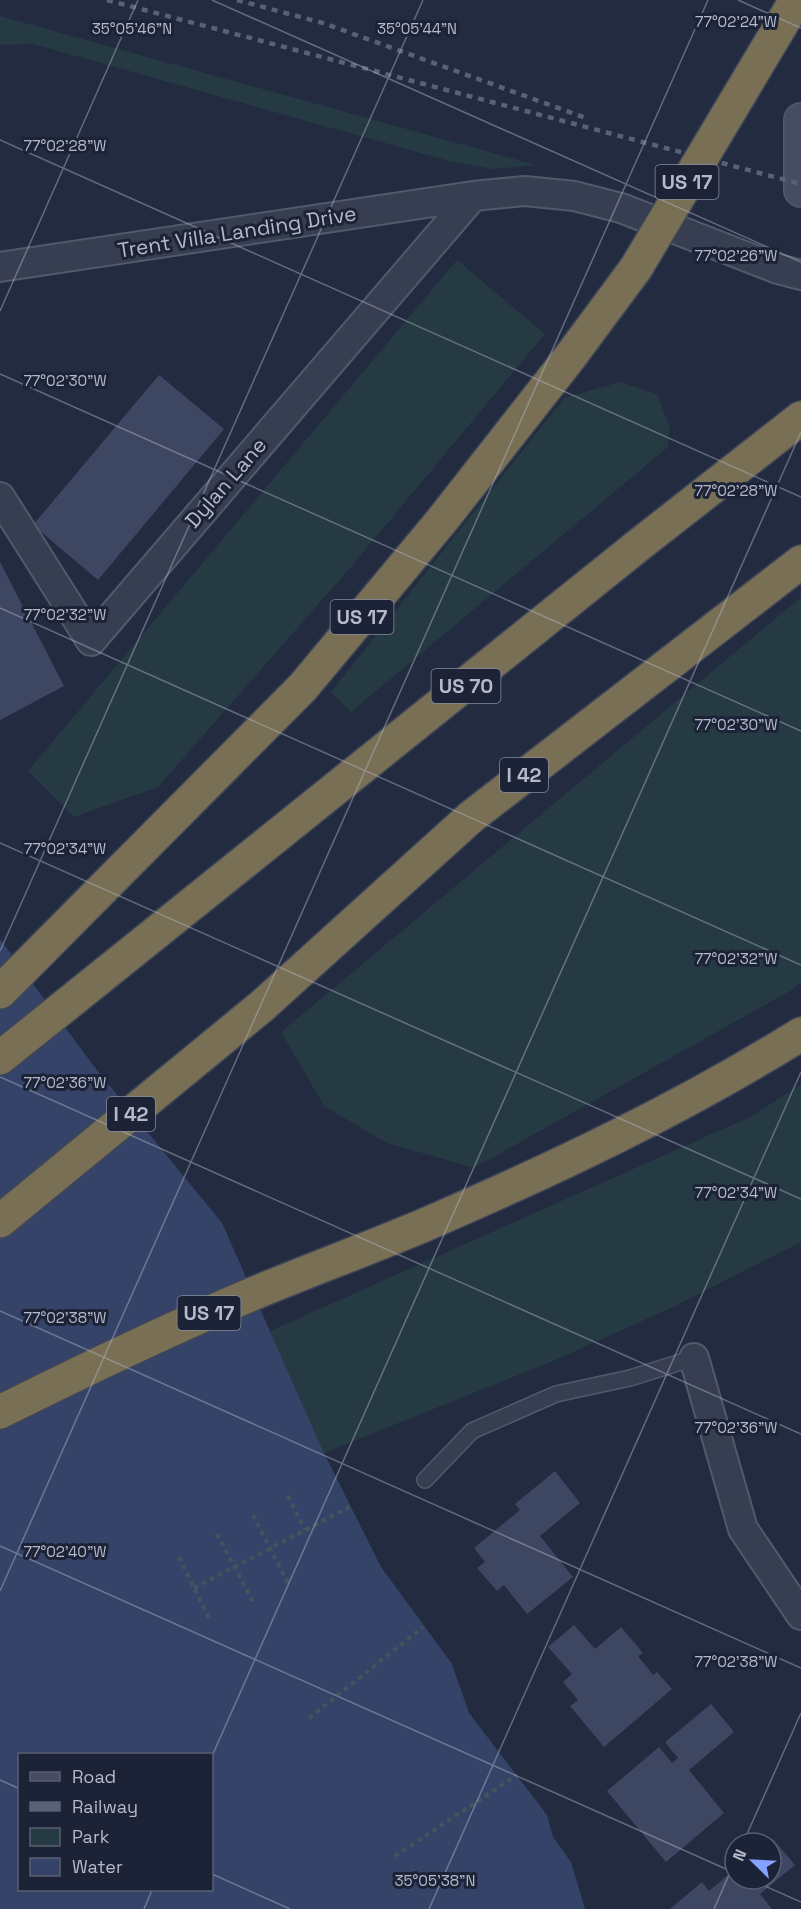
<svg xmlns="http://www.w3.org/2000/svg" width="801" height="1909" viewBox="0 0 801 1909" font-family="'Space Grotesk',sans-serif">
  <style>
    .green { fill: #253a42 }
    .water { fill: #354369; fill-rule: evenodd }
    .building { fill: #3e4762 }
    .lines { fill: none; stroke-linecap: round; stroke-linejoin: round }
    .lane-casing { stroke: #52596b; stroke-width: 18 }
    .street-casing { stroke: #52596b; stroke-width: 32 }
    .secondary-casing { stroke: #52596b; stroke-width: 36 }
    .highway-casing { stroke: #3f4658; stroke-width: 36 }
    .path { stroke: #40565c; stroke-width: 4; stroke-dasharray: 4.5 4.5; stroke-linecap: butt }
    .lane { stroke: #373e51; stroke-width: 15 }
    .street { stroke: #373e51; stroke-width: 28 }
    .secondary { stroke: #454c64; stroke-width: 33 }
    .highway { stroke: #786f54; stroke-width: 33 }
    .rail { stroke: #596178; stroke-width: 4.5; stroke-dasharray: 6 6; stroke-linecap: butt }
    .highway-bridge-casing { stroke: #3f4658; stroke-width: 36; stroke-linecap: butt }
    .highway-bridge { stroke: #786f54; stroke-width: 33 }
    .ticks { fill: none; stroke: #b4b9cb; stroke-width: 1.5; stroke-opacity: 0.45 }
    .labels { text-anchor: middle; stroke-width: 6; stroke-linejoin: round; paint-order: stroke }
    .shield { fill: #1c2336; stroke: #868c9e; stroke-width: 1.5 }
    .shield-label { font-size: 20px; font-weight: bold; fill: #b4b9cb }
    .street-label { font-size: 21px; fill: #b4b9cb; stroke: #1c2336 }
    .ticks-label { font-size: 15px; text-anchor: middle; fill: #b4b9cb; stroke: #1c2336; stroke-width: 6; stroke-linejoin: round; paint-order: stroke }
  </style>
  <rect width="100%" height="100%" fill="#232b41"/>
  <path class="green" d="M0,16L536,165L493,169L449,161L33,44L0,45Z
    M457,260L545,334L351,567L158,787L74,817L28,771Z
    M620,382L657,394L670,428L668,447L351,712L331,692L564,398Z
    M801,597V982L790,991L474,1168L387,1143L324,1106L281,1032Z
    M801,1084V1242L673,1307L553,1361L324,1453L270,1331L752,1116Z"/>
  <path class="water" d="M0,939L96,1069L222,1223L324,1453L381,1567L452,1664L469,1713L547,1815L553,1837L571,1862L585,1909H0ZM20,1754H212V1890H20Z"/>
  <path class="building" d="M159,375L224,429L98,580L33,525Z
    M0,562L64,686L0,720Z
    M555,1471L580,1503L540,1536L573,1577L527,1614L504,1585L497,1591L477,1568L485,1562L474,1548L520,1510L515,1504Z
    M574,1625L595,1649L621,1627L643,1653L638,1656L653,1675L657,1672L672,1689L604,1747L570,1706L578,1700L563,1682L572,1674L548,1647Z
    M711,1704L734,1732L689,1770L724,1813L666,1862L607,1791L659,1747L672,1763L678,1758L665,1742Z
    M773,1839L795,1865L760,1894L772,1909H670L702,1882L709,1891L735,1869V1879H771V1843H768Z"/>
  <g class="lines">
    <g class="lane-casing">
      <path id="lane" d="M425,1480L472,1431L556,1394L630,1378L694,1358"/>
    </g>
    <g class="street-casing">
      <path id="street" d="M0,267L473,196L525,191L574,196L621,208L778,269L801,275
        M0,497L91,641L473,196
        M694,1358L743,1529L801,1615"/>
    </g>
    <g class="secondary-casing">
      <path id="secondary" d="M801,120V190"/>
    </g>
    <g class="highway-casing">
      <path id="highway" d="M0,992L303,687L443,519L570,357
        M0,1058L640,544L801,418
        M0,1221L262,1006L471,817L801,562
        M0,1412C82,1371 165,1331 250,1295C307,1271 365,1250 422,1226C552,1170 681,1109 801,1034"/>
    </g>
    <path class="path" d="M288,1496L305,1530
      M253,1515L288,1583
      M217,1534L253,1602
      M179,1557L210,1620
      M194,1588L353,1505
      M309,1718L423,1627
      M395,1856L517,1775"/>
    <use href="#lane" class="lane"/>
    <use href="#street" class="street"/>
    <use href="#secondary" class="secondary"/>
    <use href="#highway" class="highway"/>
    <path class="rail" d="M107,0L801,184
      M237,0L323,23L586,118"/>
    <g class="highway-bridge-casing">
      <path id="highway-bridge" d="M570,357L636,268L796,0"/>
    </g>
    <use href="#highway-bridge" class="highway-bridge"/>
  </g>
  <path class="ticks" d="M212,0L801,262M738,0L801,28M0,140L801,497M0,311L138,0M0,374L801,731M0,608L801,965M0,843L801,1199M0,951L423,0M0,1077L801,1434M0,1311L801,1668M0,1546L735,1873M0,1591L708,0M212,1756L801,432M0,1780L20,1789M743,1843L801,1713M212,1874L290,1909M749,1879L801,1902M144,1909L152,1890M429,1909L801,1072M714,1909L735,1861"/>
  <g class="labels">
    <g class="shield">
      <rect x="655.5" y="165" width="63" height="34" rx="4.5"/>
      <rect x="330.5" y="600" width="63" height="34" rx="4.5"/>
      <rect x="431.5" y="669" width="69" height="34" rx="4.5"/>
      <rect x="500" y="758" width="48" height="34" rx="4.5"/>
      <rect x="107" y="1097" width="48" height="34" rx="4.5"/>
      <rect x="177.5" y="1296" width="63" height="34" rx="4.5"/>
    </g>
    <g class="shield-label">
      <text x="687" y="189">US 17</text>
      <text x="362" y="624">US 17</text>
      <text x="466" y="693">US 70</text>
      <text x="524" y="782">I 42</text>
      <text x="131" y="1121">I 42</text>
      <text x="209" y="1320">US 17</text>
    </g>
    <g class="street-label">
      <text transform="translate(237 232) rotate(-9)" y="7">Trent Villa Landing Drive</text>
      <text transform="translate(226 483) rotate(-49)" y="7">Dylan Lane</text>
    </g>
  </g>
  <g class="ticks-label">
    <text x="736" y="27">77°02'24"W</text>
    <text x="132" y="34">35°05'46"N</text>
    <text x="417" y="34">35°05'44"N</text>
    <text x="65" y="151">77°02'28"W</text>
    <text x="736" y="261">77°02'26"W</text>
    <text x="65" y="386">77°02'30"W</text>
    <text x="736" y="496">77°02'28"W</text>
    <text x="65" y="620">77°02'32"W</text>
    <text x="736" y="730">77°02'30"W</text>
    <text x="65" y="854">77°02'34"W</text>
    <text x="736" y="964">77°02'32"W</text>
    <text x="65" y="1088">77°02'36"W</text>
    <text x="736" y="1198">77°02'34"W</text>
    <text x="65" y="1323">77°02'38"W</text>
    <text x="736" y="1433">77°02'36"W</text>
    <text x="65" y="1557">77°02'40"W</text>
    <text x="736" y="1667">77°02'38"W</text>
    <text x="435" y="1886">35°05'38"N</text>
  </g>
  <rect x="18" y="1753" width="195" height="138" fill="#1c2336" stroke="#595f72" stroke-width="1.5"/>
  <rect x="30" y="1772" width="30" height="9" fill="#454c64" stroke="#595f72" stroke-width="1.5"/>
  <text x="72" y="1783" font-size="18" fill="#b4b9cb">Road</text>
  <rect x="30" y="1802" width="30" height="9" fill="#596178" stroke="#595f72" stroke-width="1.5"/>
  <text x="72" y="1813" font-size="18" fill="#b4b9cb">Railway</text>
  <rect x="30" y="1828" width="30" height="18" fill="#253a42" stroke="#595f72" stroke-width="1.5"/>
  <text x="72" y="1843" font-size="18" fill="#b4b9cb">Park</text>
  <rect x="30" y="1858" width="30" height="18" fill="#354369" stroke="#595f72" stroke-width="1.5"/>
  <text x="72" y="1873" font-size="18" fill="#b4b9cb">Water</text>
  <g transform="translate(753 1861) rotate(294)"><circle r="28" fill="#1c2336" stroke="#595f72" stroke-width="1.5"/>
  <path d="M0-4.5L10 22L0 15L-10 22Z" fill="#85a2ff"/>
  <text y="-9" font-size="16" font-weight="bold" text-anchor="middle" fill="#b4b9cb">N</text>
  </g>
</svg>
